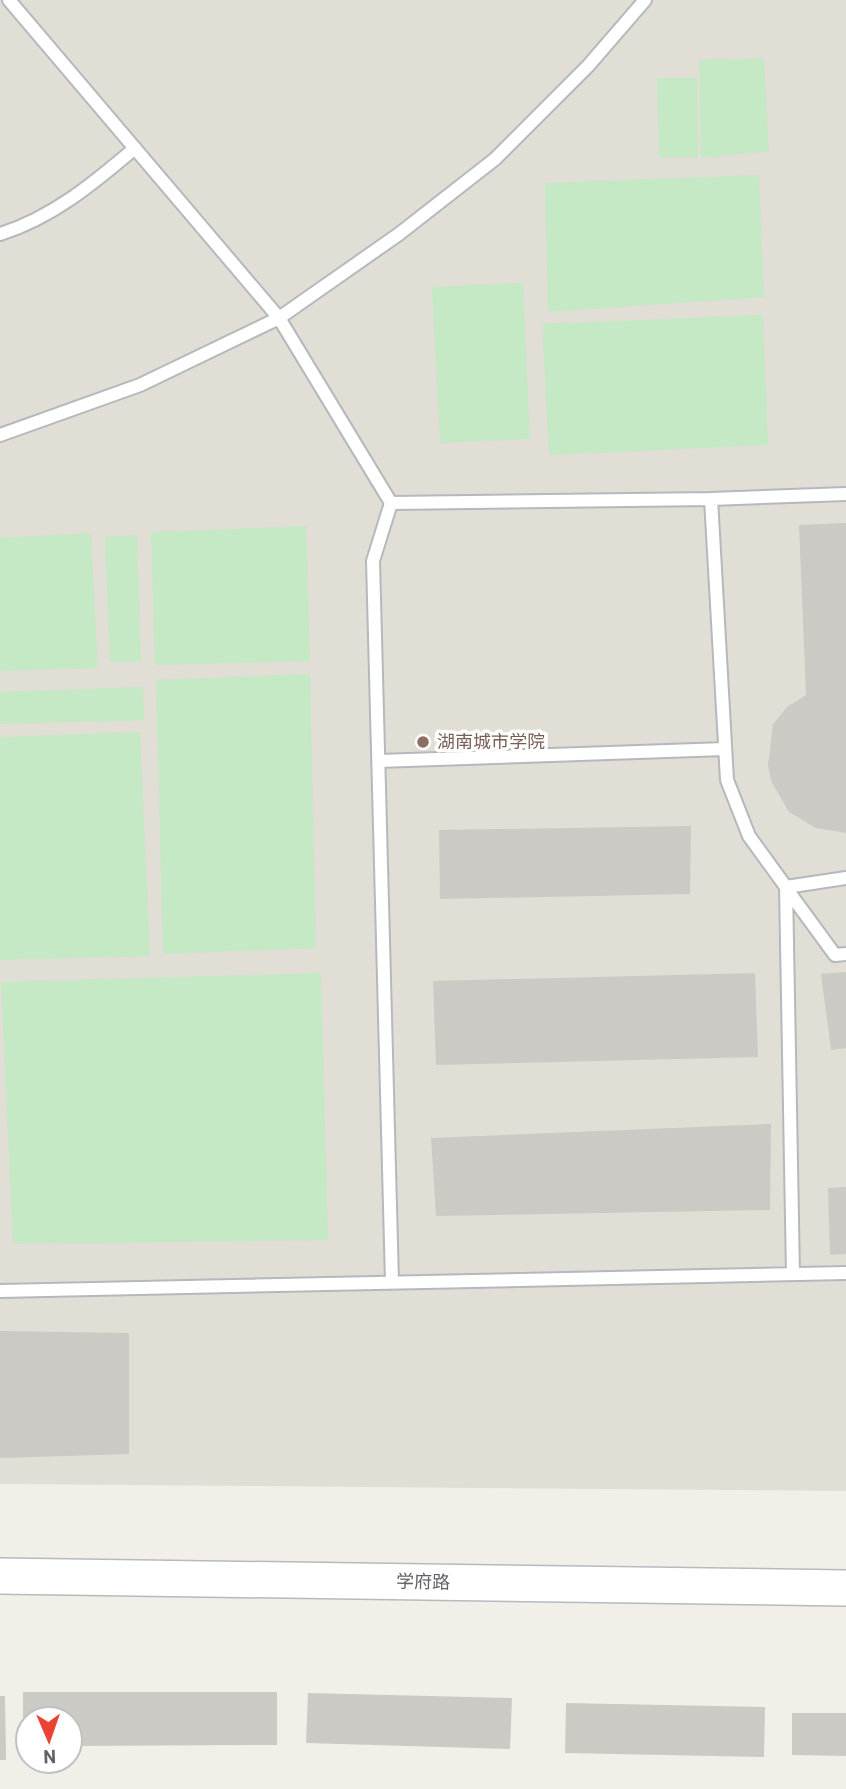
<svg xmlns="http://www.w3.org/2000/svg" width="846" height="1789" viewBox="0 0 846 1789" font-family="Barlow,'Noto Sans SC',sans-serif">
  <style>
    .education { fill: #e1ded6 }
    .green { fill: #c5e8c5 }
    .building { fill: #cccac5 }
    .lines { fill: none; stroke-linecap: round; stroke-linejoin: round }
    .lane-casing { stroke: #b5b8bc; stroke-width: 16 }
    .secondary-casing { stroke: #b6babf; stroke-width: 38 }
    .lane { stroke: #fff; stroke-width: 12 }
    .secondary { stroke: #fff; stroke-width: 35 }
    .education-dot { fill: #8d6e63; stroke: #fff; stroke-width: 2.5 }
    .labels { text-anchor: middle; stroke-width: 7; stroke-linejoin: round; paint-order: stroke }
    .education-label { font-size: 18px; fill: #785e54; stroke: #fff; text-anchor: start }
    .street-label { font-size: 18px; fill: #5f6368; stroke: #fff }
  </style>
  <rect width="100%" height="100%" fill="#f1efe8"/>
  <path class="education" d="M0,0H846V1491L0,1484Z"/>
  <path class="green" d="M764,58L769,151L701,158L699,60Z
    M657,78H697L698,157H659Z
    M759,175L764,297L548,312L545,183Z
    M523,283L530,439L440,443L432,287Z
    M763,315L768,445L549,455L542,324Z
    M306,526L310,661L155,665L151,532Z
    M91,533L98,668L0,671V538Z
    M137,535L141,662H110L105,537Z
    M310,674L316,948L163,954L156,680Z
    M143,687L144,720L0,724V692Z
    M140,732L150,956L0,960V737Z
    M321,973L328,1240L13,1244L1,982Z"/>
  <path class="building" d="M846,523V833L816,828L789,812L772,783L768,766L773,724L787,707L806,695L799,525Z
    M691,826L690,894L440,899L439,830Z
    M846,972V1048L831,1050L821,974Z
    M755,973L758,1057L436,1065L433,981Z
    M771,1124L770,1210L436,1216L431,1138Z
    M846,1187V1254L830,1255L828,1188Z
    M0,1331L129,1333V1454L0,1458Z
    M23,1692H277V1745L70,1746V1719H28V1746H23Z
    M308,1693L512,1698L510,1749L306,1743Z
    M0,1696H5L6,1760H0Z
    M566,1703L765,1707L764,1757L565,1753Z
    M792,1713H846V1756L792,1755Z"/>
  <g class="lines">
    <g class="lane-casing">
      <path id="lane" d="M9,0L279,318L391,503L711,499
        M0,234C52,218 94,183 135,148
        M0,435L140,385L279,318L399,234L495,159L588,66L645,0
        M846,494L711,499L727,780L749,836L786,887L846,878
        M391,503L373,561L392,1282
        M379,761L725,749
        M786,887L793,1274
        M786,888L835,955L846,954
        M0,1291L846,1273"/>
    </g>
    <g class="secondary-casing">
      <path id="secondary" d="M0,1576L846,1588"/>
    </g>
    <use href="#lane" class="lane"/>
    <use href="#secondary" class="secondary"/>
  </g>
  <circle class="education-dot" cx="423" cy="742" r="7"/>
  <g class="labels">
    <g class="education-label">
      <text x="437" y="748">湖南城市学院</text>
    </g>
    <g class="street-label">
      <text transform="translate(423 1582) rotate(1)" y="6">学府路</text>
    </g>
  </g>
  <g transform="translate(49 1740) rotate(178)"><circle r="33" fill="#ffffff" stroke="#bfc1c3" stroke-width="2"/>
  <path d="M0-5L12 26L0 18L-12 26Z" fill="#ea4335"/>
  <text y="-10" font-size="19" font-weight="bold" text-anchor="middle" fill="#5f6368">N</text>
  </g>
</svg>
